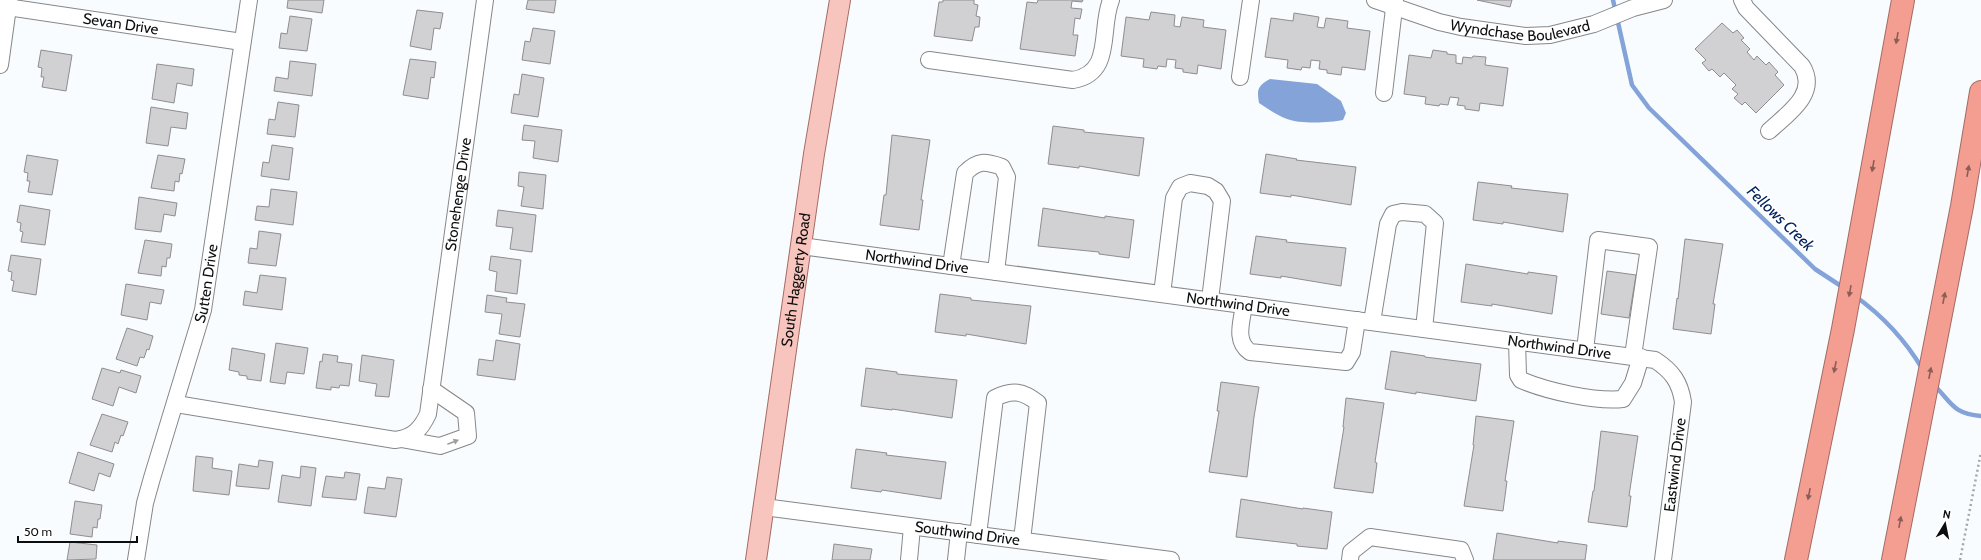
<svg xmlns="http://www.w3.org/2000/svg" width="1981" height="560" viewBox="0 0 1981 560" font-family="Cabin,sans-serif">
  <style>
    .water { fill: #84a3d9 }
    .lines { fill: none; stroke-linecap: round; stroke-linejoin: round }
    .stream { stroke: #84a3d9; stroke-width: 4.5 }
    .building { fill: #d1d0d3; stroke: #8f8d90 }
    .minor-casing { stroke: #85888a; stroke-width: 18 }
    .major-casing { stroke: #a36b64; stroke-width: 22 }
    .highway-casing { stroke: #a36b64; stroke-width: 24 }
    .path { stroke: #a4a6a8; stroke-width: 2.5; stroke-dasharray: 2 3; stroke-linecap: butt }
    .minor { stroke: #fff; stroke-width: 16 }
    .major { stroke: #f8c5be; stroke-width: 20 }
    .highway { stroke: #f49e92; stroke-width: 22 }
    .oneway { fill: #8c5d57 }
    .oneway2 { fill: #9e9e9f }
    .labels { text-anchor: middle; stroke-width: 4; stroke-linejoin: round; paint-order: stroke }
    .street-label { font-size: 15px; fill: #0c0d0e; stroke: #fff }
    .water-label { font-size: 16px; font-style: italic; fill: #032361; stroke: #fff }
  </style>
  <rect width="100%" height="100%" fill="#f9fcff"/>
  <path class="water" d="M1270,79L1317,84L1341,101L1346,113L1343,120C1329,123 1299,124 1287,119C1277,115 1268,109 1259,103C1257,90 1257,86 1270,79Z"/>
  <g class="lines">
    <path class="stream" d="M1613,0L1632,85L1649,108L1815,269L1844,288
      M1855,296C1883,316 1906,341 1923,370
      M1934,385C1952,403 1953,414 1981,416"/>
  </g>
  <path class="building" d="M288,0H324L322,13L287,8Z
    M528,0H556L554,13L526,9Z
    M943,0H974V4L978,5L976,16L980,17L979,27H975L972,41L934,36L939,2H943Z
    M1038,0H1083L1082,2L1072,1L1071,8L1082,9L1080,19L1075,18L1073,35H1078L1075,56L1020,49L1027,2L1037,3Z
    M1477,0H1512L1510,7Z
    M417,10L443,13L440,29L434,28L431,50L410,46Z
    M1151,12L1175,15L1174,26L1180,27L1182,17L1204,20L1203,27L1226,30L1221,69L1198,65L1197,74L1183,72V69L1175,68L1176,60L1167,59L1166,67L1158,66L1157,69L1143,67L1144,59L1121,56L1126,17L1149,20Z
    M1294,13L1319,17L1317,27L1324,28L1326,18L1348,21L1347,28L1370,31L1365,70L1342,67L1341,75L1327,73V70L1319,69L1320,61L1311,60L1310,68L1302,67L1301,70L1287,68L1288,60L1265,57L1271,18L1293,21Z
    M290,16L312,19L307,51L279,48L281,33L287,34Z
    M1722,23L1733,33L1737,30L1744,38L1741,40L1750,49L1747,52L1754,60L1757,56L1766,65L1769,62L1778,72L1775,75L1784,85L1756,113L1745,102L1742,105L1734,98L1738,94L1732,89L1736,85L1724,73L1720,77L1712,69L1709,71L1702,63L1706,60L1695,49Z
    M533,28L555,31L550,64L522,60L525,41L530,42Z
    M41,50L72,55L66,91L42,87L44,77H41L42,68L38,67Z
    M1433,50L1447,52V54L1456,55V63L1462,64L1463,57L1472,58L1473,56L1486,57L1485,65L1508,68L1503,106L1480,103L1479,111L1465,109V106L1457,105L1459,98L1450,97L1448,105L1440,104L1439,106L1425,104L1426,97L1404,94L1409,55L1431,58Z
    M410,59L436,62L434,78L431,77L428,99L403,95Z
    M290,61L316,64L312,96L274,91L276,77L288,79Z
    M157,64L194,69L192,86L177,83L174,103L152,99Z
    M522,74L544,78L538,117L511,113L514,94L519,95Z
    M278,102L299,105L295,137L267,134L269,119L275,120Z
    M151,107L188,113L186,129L171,127L168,146L146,143Z
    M524,125L562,130L558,162L533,158L535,141L522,140Z
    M1053,126L1084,130V132L1144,138L1139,176L1079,166V168L1048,164Z
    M892,135L930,140L921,200H923L919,230L880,225L884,195H886Z
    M272,145L293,148L289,180L261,176L263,162L269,163Z
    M1266,154L1297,159L1296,160L1356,167L1351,205L1291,195V197L1260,193Z
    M27,155L58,160L52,195L28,192L30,181H27L28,173L24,172Z
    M158,155L185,159L182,174L180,173L179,182L175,181L174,191L151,188Z
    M519,172L546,175L543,209L521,206L524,187L518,186Z
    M1478,182L1512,186L1511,188L1568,194L1563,232L1503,222V224L1473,220Z
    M271,189L297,192L293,225L255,220L257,206L269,207Z
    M139,197L177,203L175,216L164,214L161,232L135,229Z
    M20,205L50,210L45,245L21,242L23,232L20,231L21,223L17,222Z
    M1043,208L1105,218V216L1134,220L1129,258L1099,254V252L1038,246Z
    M498,210L536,215L532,252L510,249L513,228L496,226Z
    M259,231L281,234L276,266L248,263L250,248L257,249Z
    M1256,236L1287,240L1286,242L1346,248L1341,286L1281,276V278L1250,274Z
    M1685,239L1723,244L1713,304H1715L1711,334L1673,329L1677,298L1678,299Z
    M145,240L172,244L170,258H167L166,267L162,266L161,276L138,273Z
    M11,255L41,259L36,295L12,291L14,281L11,280L12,272L8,271Z
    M491,256L521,260L517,294L495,291L497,272L489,270Z
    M1466,264L1528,274V272L1557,276L1552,314L1492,304V306L1461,302Z
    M1607,271L1636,275L1629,318L1601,314Z
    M260,275L286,278L282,310L243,305L245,291L257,293Z
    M126,284L164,290L161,304L150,302L147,320L121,315Z
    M940,294L971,298V300L1031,306L1026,344L966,334V336L935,332Z
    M487,295L507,298L506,302L525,304L520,337L499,334L502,314L485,312Z
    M127,328L153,336L149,350L147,349L144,358L140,357L137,366L116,359Z
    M496,340L520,344L515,380L477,375L479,359L493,361Z
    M276,343L308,348L304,374L287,372L285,384L270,382Z
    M232,348L265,354L261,381L247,379V376L239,375V372L229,370Z
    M1391,351L1425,356V357L1481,364L1476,401L1416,392V394L1385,389Z
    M323,354L338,356L337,362L352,364L349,386L340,385L339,388L331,387V390L316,388L320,361L322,362Z
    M362,355L394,360L389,397L375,396L377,384L359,381Z
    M102,368L120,373L121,370L141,376L136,393L119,387L113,406L92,399Z
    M866,368L897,372V374L957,380L952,418L892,409V410L861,406Z
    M1221,382L1259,387L1254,417L1247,477L1209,472L1219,411H1217Z
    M1346,398L1384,403L1375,462L1377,463L1373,493L1334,488L1344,427H1343Z
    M102,414L128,422L123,436L121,435L118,444L115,442L112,452L90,445Z
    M1476,416L1514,421L1505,481H1507L1503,511L1464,506L1474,445H1473Z
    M1601,431L1638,436L1629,496H1631L1627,527L1588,522L1593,491H1594Z
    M856,449L887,453L886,455L946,462L941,499L882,490L881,492L851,488Z
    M78,452L114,464L110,477L99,473L94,491L69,483Z
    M196,456L213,458L212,468L232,471L229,495L193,491Z
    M259,460L273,462L269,489L236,486L239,464L258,467Z
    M301,466L316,468L311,506L278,502L282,475L300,478Z
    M345,472L360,474L356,500L322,497L326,476L344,478Z
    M387,477L402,479L396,517L364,513L368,487L385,489Z
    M1241,499L1303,509V508L1332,512L1327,549L1297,546V544L1236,537Z
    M75,501L102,505L100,519H98L97,528L93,527L92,537L70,534Z
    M1497,533L1558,543V541L1587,545L1585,560H1493Z
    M70,542L97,545L96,559L67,560Z
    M834,544L872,549L870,560H832Z"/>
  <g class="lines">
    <g class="minor-casing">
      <g id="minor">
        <path id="s1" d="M1375,0L1439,22L1461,27L1526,36L1550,35L1594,24L1633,8L1664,0"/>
        <path d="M1742,0L1746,8L1802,66C1819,94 1787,114 1769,131"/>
        <path id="s2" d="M0,6L242,42"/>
        <path d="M929,60L1073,80C1114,73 1099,30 1111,0"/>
        <path d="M0,65L9,0"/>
        <path d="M1240,77L1251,0"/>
        <path d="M1384,93L1395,0"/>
        <path id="s3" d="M801,246L1655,360C1672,371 1680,382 1683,402L1663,560"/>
        <path d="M951,266L965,173C978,160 985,161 1002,167L1007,177L996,272"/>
        <path d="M1162,294L1174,198L1180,187L1190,183L1208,186L1216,191L1222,201L1210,300"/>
        <path d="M1244,305C1242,321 1234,341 1250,352L1346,362L1352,352L1357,320"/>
        <path d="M1372,322L1388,224L1393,214L1402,212L1425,214L1435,223L1424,329"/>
        <path d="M1517,341L1518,375L1521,380C1547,391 1595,402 1623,399L1633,383L1641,357"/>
        <path d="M1585,350L1598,240L1649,247L1633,356"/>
        <path id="s4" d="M176,404L395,440C413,438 421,429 428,414L485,0"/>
        <path d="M401,439L440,446L468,436L466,413L431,389"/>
        <path id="s5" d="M764,507L1171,560"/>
        <path d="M978,535L995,398C1012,389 1023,391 1038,403L1022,540"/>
        <path id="s6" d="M136,560L145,503L152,478L203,310L249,0"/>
        <path d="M909,560L912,527"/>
        <path d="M956,560L959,532"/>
        <path d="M1350,560L1351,552L1370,537L1461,550L1465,560"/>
      </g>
    </g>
    <g class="major-casing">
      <g id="major">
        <path id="s7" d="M756,560L814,154L840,0"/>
      </g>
    </g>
    <g class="highway-casing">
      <path id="highway" d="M1796,560L1843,329L1903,0
        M1893,560L1962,206L1981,92"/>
    </g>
    <path class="path" d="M1960,560L1981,452"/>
    <use href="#minor" class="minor"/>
    <use href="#major" class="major"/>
    <use href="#highway" class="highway"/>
  </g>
  <defs><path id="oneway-solid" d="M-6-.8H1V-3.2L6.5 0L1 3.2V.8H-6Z"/></defs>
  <g class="oneway">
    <use href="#oneway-solid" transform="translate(1897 38) rotate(100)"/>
    <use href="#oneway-solid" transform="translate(1873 166) rotate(100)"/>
    <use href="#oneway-solid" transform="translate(1968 171) rotate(-80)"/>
    <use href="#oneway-solid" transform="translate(1850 291) rotate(100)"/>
    <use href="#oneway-solid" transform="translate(1944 298) rotate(-79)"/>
    <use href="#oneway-solid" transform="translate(1835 367) rotate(101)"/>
    <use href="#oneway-solid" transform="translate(1930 373) rotate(-79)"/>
    <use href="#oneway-solid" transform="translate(1809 494) rotate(101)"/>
    <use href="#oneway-solid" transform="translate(1900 522) rotate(-79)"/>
  </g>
  <use class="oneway2" href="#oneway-solid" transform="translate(453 442) rotate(-21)"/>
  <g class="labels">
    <g class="street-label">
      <text dy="5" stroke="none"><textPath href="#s1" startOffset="150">Wyndchase Boulevard</textPath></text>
      <text dy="5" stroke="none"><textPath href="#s2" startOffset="122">Sevan Drive</textPath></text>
      <text dy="5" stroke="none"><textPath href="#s4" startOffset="488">Stonehenge Drive</textPath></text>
      <text dy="5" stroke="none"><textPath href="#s3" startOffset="117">Northwind Drive</textPath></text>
      <text dy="5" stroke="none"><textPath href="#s7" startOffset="283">South Haggerty Road</textPath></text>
      <text dy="5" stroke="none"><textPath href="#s6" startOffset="286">Sutten Drive</textPath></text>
      <text dy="5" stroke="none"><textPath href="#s3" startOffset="441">Northwind Drive</textPath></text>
      <text dy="5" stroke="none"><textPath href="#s3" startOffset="765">Northwind Drive</textPath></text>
      <text transform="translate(1675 465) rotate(-83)" y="5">Eastwind Drive</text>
      <text dy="5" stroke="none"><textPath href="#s5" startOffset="205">Southwind Drive</textPath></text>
    </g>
    <g class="water-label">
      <text transform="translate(1781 218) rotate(44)" y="6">Fellows Creek</text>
    </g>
  </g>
  <g transform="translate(1945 524) rotate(10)" stroke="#ffffff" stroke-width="3" paint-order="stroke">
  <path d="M0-3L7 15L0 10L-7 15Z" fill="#0c0d0e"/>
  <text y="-6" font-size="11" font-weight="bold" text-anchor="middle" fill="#0c0d0e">N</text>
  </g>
  <path d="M18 536v6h119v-6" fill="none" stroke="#0c0d0e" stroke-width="2"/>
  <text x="24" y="536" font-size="12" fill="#0c0d0e" stroke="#ffffff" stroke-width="3" paint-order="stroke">50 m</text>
</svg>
